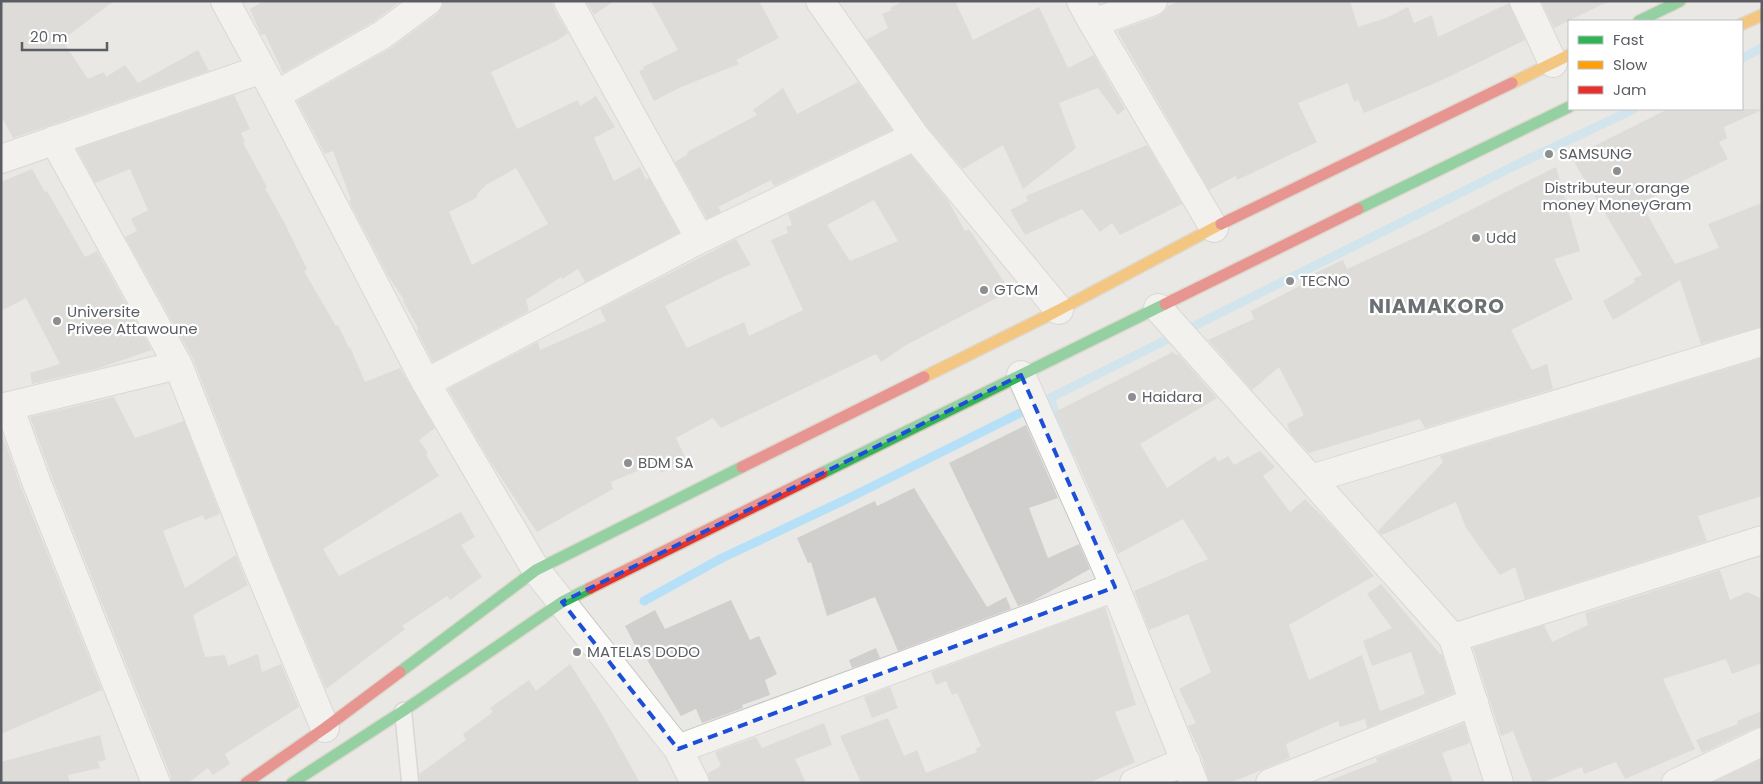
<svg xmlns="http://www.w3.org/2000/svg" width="1763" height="784" viewBox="0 0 1763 784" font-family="Poppins,sans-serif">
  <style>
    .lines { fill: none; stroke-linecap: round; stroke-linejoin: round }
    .stream { stroke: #b6e0f7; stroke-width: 9 }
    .building { fill: #d1cfcd; fill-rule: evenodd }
    .lane-casing { stroke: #c5c5c5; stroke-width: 19 }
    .street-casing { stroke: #c5c5c5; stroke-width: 30 }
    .fast-casing { stroke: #d3c6b1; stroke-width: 14 }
    .slow-casing { stroke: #d3c6b1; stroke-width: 14 }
    .jam-casing { stroke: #d3c6b1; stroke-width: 14 }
    .lane { stroke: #fcfcfb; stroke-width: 16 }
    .street { stroke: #fcfcfb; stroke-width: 28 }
    .fast { stroke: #30b455; stroke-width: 11 }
    .slow { stroke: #ff9f0a; stroke-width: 11 }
    .jam { stroke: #e5322d; stroke-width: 11 }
    .marked { fill: none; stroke: #1d4ed8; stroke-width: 4; stroke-dasharray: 10 6; stroke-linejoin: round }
    .poi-dot { fill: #8c8e90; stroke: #fff; stroke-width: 2 }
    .labels { text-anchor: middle; stroke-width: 4.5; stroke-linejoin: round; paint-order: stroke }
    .poi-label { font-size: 15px; fill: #5a5e63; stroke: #fff; text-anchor: start }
    .district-label { font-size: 20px; font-weight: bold; letter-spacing: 1px; fill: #6b7075; stroke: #fff }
  </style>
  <rect width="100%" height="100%" fill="#eae8e4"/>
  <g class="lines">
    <path class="stream" d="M1742,58L1762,48
      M1050,398L1514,166L1634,109
      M644,601L722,558L849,498L1050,398L1070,453"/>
  </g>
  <path class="building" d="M1,1H114L62,40L88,79L104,72L106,77L125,65L138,83L198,50L209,71L13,138L1,116Z
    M264,1H401L373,22L283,73L265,34L261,35L250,9Z
    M443,1H552L554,9L568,33L558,40L491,72L517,129L578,100L580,106L596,96L615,127L594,138L614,181L640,167L646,180L649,178L679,233L585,282L578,269L562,279L561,277L526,300L529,311L433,362L417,331L418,328L403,301L404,300L387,274L349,201L351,200L333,151L325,154L297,101L391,48L437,14L442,8ZM516,168L548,224L472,265L449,212L476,198L478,193L486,185Z
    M586,1H614L594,15Z
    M651,1H759L779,38L736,60L739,64L681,87L654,101L639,71L644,69L643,67L678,50Z
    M903,1H955L973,40L1039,7L1068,68L1094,55L1125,109L1118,115L1098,88L1059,103L1076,148L1023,189L1003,145L963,169L927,127L866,40L888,28L882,14L892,10L890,8Z
    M1180,1H1350L1358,27L1386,18L1408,7L1414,23L1432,15L1438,37L1509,3L1525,40L1440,81L1364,113L1358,100L1354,102L1348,83L1298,103L1317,142L1237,180L1236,176L1209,190L1117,31L1158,16L1165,11L1168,6Z
    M1541,1H1609L1554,28Z
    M858,82L892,130L774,186L771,180L718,207L721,212L707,219L675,162L688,154L687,152L757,115L753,110L783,88L797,114Z
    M234,95L250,129L241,133L245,142L243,143L267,187L265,188L284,222L307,269L304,271L336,326L338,325L349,348L350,347L365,382L400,368L435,428L419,440L428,453L426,455L439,476L323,549L339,576L461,512L475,537L461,545L482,577L450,600L447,596L402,626L405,629L326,689L271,559L193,359L125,237L137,231L131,219L148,210L130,169L95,183L77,149Z
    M1668,109H1762V110L1724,127L1727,138L1719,142L1728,159L1681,182L1682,184L1646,200L1647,203L1642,205L1675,264L1719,248L1708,224L1762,203V327L1701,344L1680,280L1613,320L1603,301L1635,282L1633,279L1642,275L1574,162L1584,160L1580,153Z
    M1147,145L1182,204L1120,235L1112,223L1100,232L1082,209L1025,235L1010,210L1028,201L1026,196Z
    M911,155L949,202L965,231L969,229L1010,291L906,345L881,362L876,354L721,428L713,418L676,438L687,461L661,473L656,463L611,482L613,489L537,532L490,461L448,389L538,342L540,350L606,321L600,309L736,239L751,265L725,276L665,306L687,348L744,322L749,336L803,310L771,240L788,233L786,227L792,225L788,214ZM874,200L898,241L850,261L827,225Z
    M1556,167L1580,251L1554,259L1573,299L1511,330L1532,370L1547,364L1553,389L1425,428L1420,419L1309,453L1291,434L1287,424L1304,415L1279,367L1252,390L1208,340L1254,319L1251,311L1315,278L1313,274L1343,260L1347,269L1423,234Z
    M32,169L45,192L47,191L85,257L97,251L152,350L99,368L32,384L30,373L60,364L26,298L1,311V182Z
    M1173,352L1176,355L1178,354L1217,398L1140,444L1167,488L1215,456L1218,462L1228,456L1234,465L1260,451L1275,467L1263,476L1290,512L1305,499L1334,528L1374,576L1289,625L1309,680L1362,655L1380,711L1425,694L1411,652L1372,666L1363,641L1392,628L1367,594L1381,584L1440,654H1442L1454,693L1367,728L1365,719L1340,727L1338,721L1286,744L1290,758L1230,783H1209L1201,755L1188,726L1196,723L1179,689L1211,672L1188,614L1149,630L1134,591L1208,559L1183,519L1118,554L1055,412Z
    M1762,358V496L1698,516L1707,541L1525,599L1515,567L1500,575L1466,528L1456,502L1382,535L1378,531L1443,462L1440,456Z
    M114,397L135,438L184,421L220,514L205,520L203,515L163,531L185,588L236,555L248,585L193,615L205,657L225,655L228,666L258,654L262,672L281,664L299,707L225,754L230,764L213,775L208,768L188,783H171V777L51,475L30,417Z
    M1026,425L1058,498L1029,508L1048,558L1079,544L1090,569L1031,602L1018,606L949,463Z
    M1,431L21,487L102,690L1,734Z
    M914,488L987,607L1006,597L1011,609L898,651L875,597L827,616L811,562L808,563L797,538L875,501L877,506Z
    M1720,570L1730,600L1747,592L1762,599V663L1732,674L1726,659L1663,679L1695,749L1625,779L1616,762L1584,774L1582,767L1542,783H1533L1513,731L1501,736L1473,648L1544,625L1552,642L1588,625L1585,613Z
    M731,600L750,640L759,636L777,674L765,680L770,695L742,705L743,708L702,723L696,709L681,716L640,648L637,649L625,626L655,610L665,629Z
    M1105,607L1136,705L1115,712L1135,762L1089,783H861L840,736L888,718L904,756L917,750L926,773L977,752L975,749L981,746L957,693L952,695L946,681L936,685L931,672Z
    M876,648L880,658L852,668L849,660Z
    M570,664L603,716L640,783H420L419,774L466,740L463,734L493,712L490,708L529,680L536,691Z
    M890,687L898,708L872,718L864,697Z
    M1762,711V727L1755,728L1702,753L1696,740L1738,724L1737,721Z
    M824,723L832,745L795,759L806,783H710L708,773L721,766L715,752L756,737L762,748Z
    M1464,723L1470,743L1442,753L1453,783H1328V781L1377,762L1376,758Z
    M100,735L106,760L98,762L100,768L68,775L70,783H1V762Z
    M1762,759V783H1714L1713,782Z"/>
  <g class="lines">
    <g class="lane-casing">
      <path id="lane" d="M403,711L410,781"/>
    </g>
    <g class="street-casing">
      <path id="street" d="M225,1L276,95L426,383L536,570L678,749L695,783
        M568,1L700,239
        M820,1L915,136L1059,310
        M1081,1L1093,23L1214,228
        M1524,1L1553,63
        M1093,23L1153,1
        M276,95L382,35L428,1
        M54,140L178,365L257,565L325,728
        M1,159L262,69
        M1158,308L1453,638L1762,540
        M1021,375L1115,587L1194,783
        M426,383L700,239L915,136
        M9,406L36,481L156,783
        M1,408L178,365
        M1311,479L1762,342
        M1453,638L1499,783
        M678,749L1115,587
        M1134,783L1186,761
        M1270,783L1474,702
        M1676,783L1762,742"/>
    </g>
    <g class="fast-casing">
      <path id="fast" d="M1639,21L1680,1
        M1358,209L1569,107
        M822,473L1165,304
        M400,672L536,570L742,467
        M292,783L403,711L562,602L590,588"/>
    </g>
    <g class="slow-casing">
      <path id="slow" d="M1742,24L1762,15
        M1512,83L1569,55
        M924,377L1059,310L1221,224"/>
    </g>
    <g class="jam-casing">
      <path id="jam" d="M1221,224L1512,83
        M1165,304L1358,209
        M742,467L924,377
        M590,588L822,473
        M246,783L325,728L400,672"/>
    </g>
    <use href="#lane" class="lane"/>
    <use href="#street" class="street"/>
    <use href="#fast" class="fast"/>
    <use href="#slow" class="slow"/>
    <use href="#jam" class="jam"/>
  </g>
  <path d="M0 0H1763V784H0ZM1021,375L1115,587L678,749L562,602Z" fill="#eae8e4" fill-opacity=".55" fill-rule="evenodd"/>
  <path class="marked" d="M1021,375L1115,587L678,749L562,602Z"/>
  <g class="poi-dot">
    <circle cx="1549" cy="154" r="5"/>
    <circle cx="1617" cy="171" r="5"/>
    <circle cx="1476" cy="238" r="5"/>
    <circle cx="1290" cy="281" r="5"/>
    <circle cx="984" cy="290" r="5"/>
    <circle cx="57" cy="321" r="5"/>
    <circle cx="1132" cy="397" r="5"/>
    <circle cx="628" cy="463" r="5"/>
    <circle cx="577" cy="652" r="5"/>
  </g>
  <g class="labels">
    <g class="poi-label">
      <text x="1559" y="159">SAMSUNG</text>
      <text x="1617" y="193" text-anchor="middle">Distributeur orange<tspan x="1617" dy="17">money MoneyGram</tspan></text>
      <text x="1486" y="243">Udd</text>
      <text x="1300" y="286">TECNO</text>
      <text x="994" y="295">GTCM</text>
      <text x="67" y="317">Universite<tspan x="67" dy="17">Privee Attawoune</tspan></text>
      <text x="1142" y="402">Haidara</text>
      <text x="638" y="468">BDM SA</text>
      <text x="587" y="657">MATELAS DODO</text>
    </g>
    <g class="district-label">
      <text x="1437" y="313">NIAMAKORO</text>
    </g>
  </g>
  <rect width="1763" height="784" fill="none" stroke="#5a5e63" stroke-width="5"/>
  <rect x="1568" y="20" width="175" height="90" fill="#ffffff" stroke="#bdbfc1"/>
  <rect x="1578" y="36" width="25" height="8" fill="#30b455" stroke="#bdbfc1"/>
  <text x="1613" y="45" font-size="15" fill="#5a5e63">Fast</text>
  <rect x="1578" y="61" width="25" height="8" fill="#ff9f0a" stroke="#bdbfc1"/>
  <text x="1613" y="70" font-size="15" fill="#5a5e63">Slow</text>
  <rect x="1578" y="86" width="25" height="8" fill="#e5322d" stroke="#bdbfc1"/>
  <text x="1613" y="95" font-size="15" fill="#5a5e63">Jam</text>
  <path d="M22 42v8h85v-8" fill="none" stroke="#5a5e63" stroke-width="2.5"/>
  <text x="30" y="42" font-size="15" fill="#5a5e63" stroke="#ffffff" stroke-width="4" paint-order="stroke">20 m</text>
</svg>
